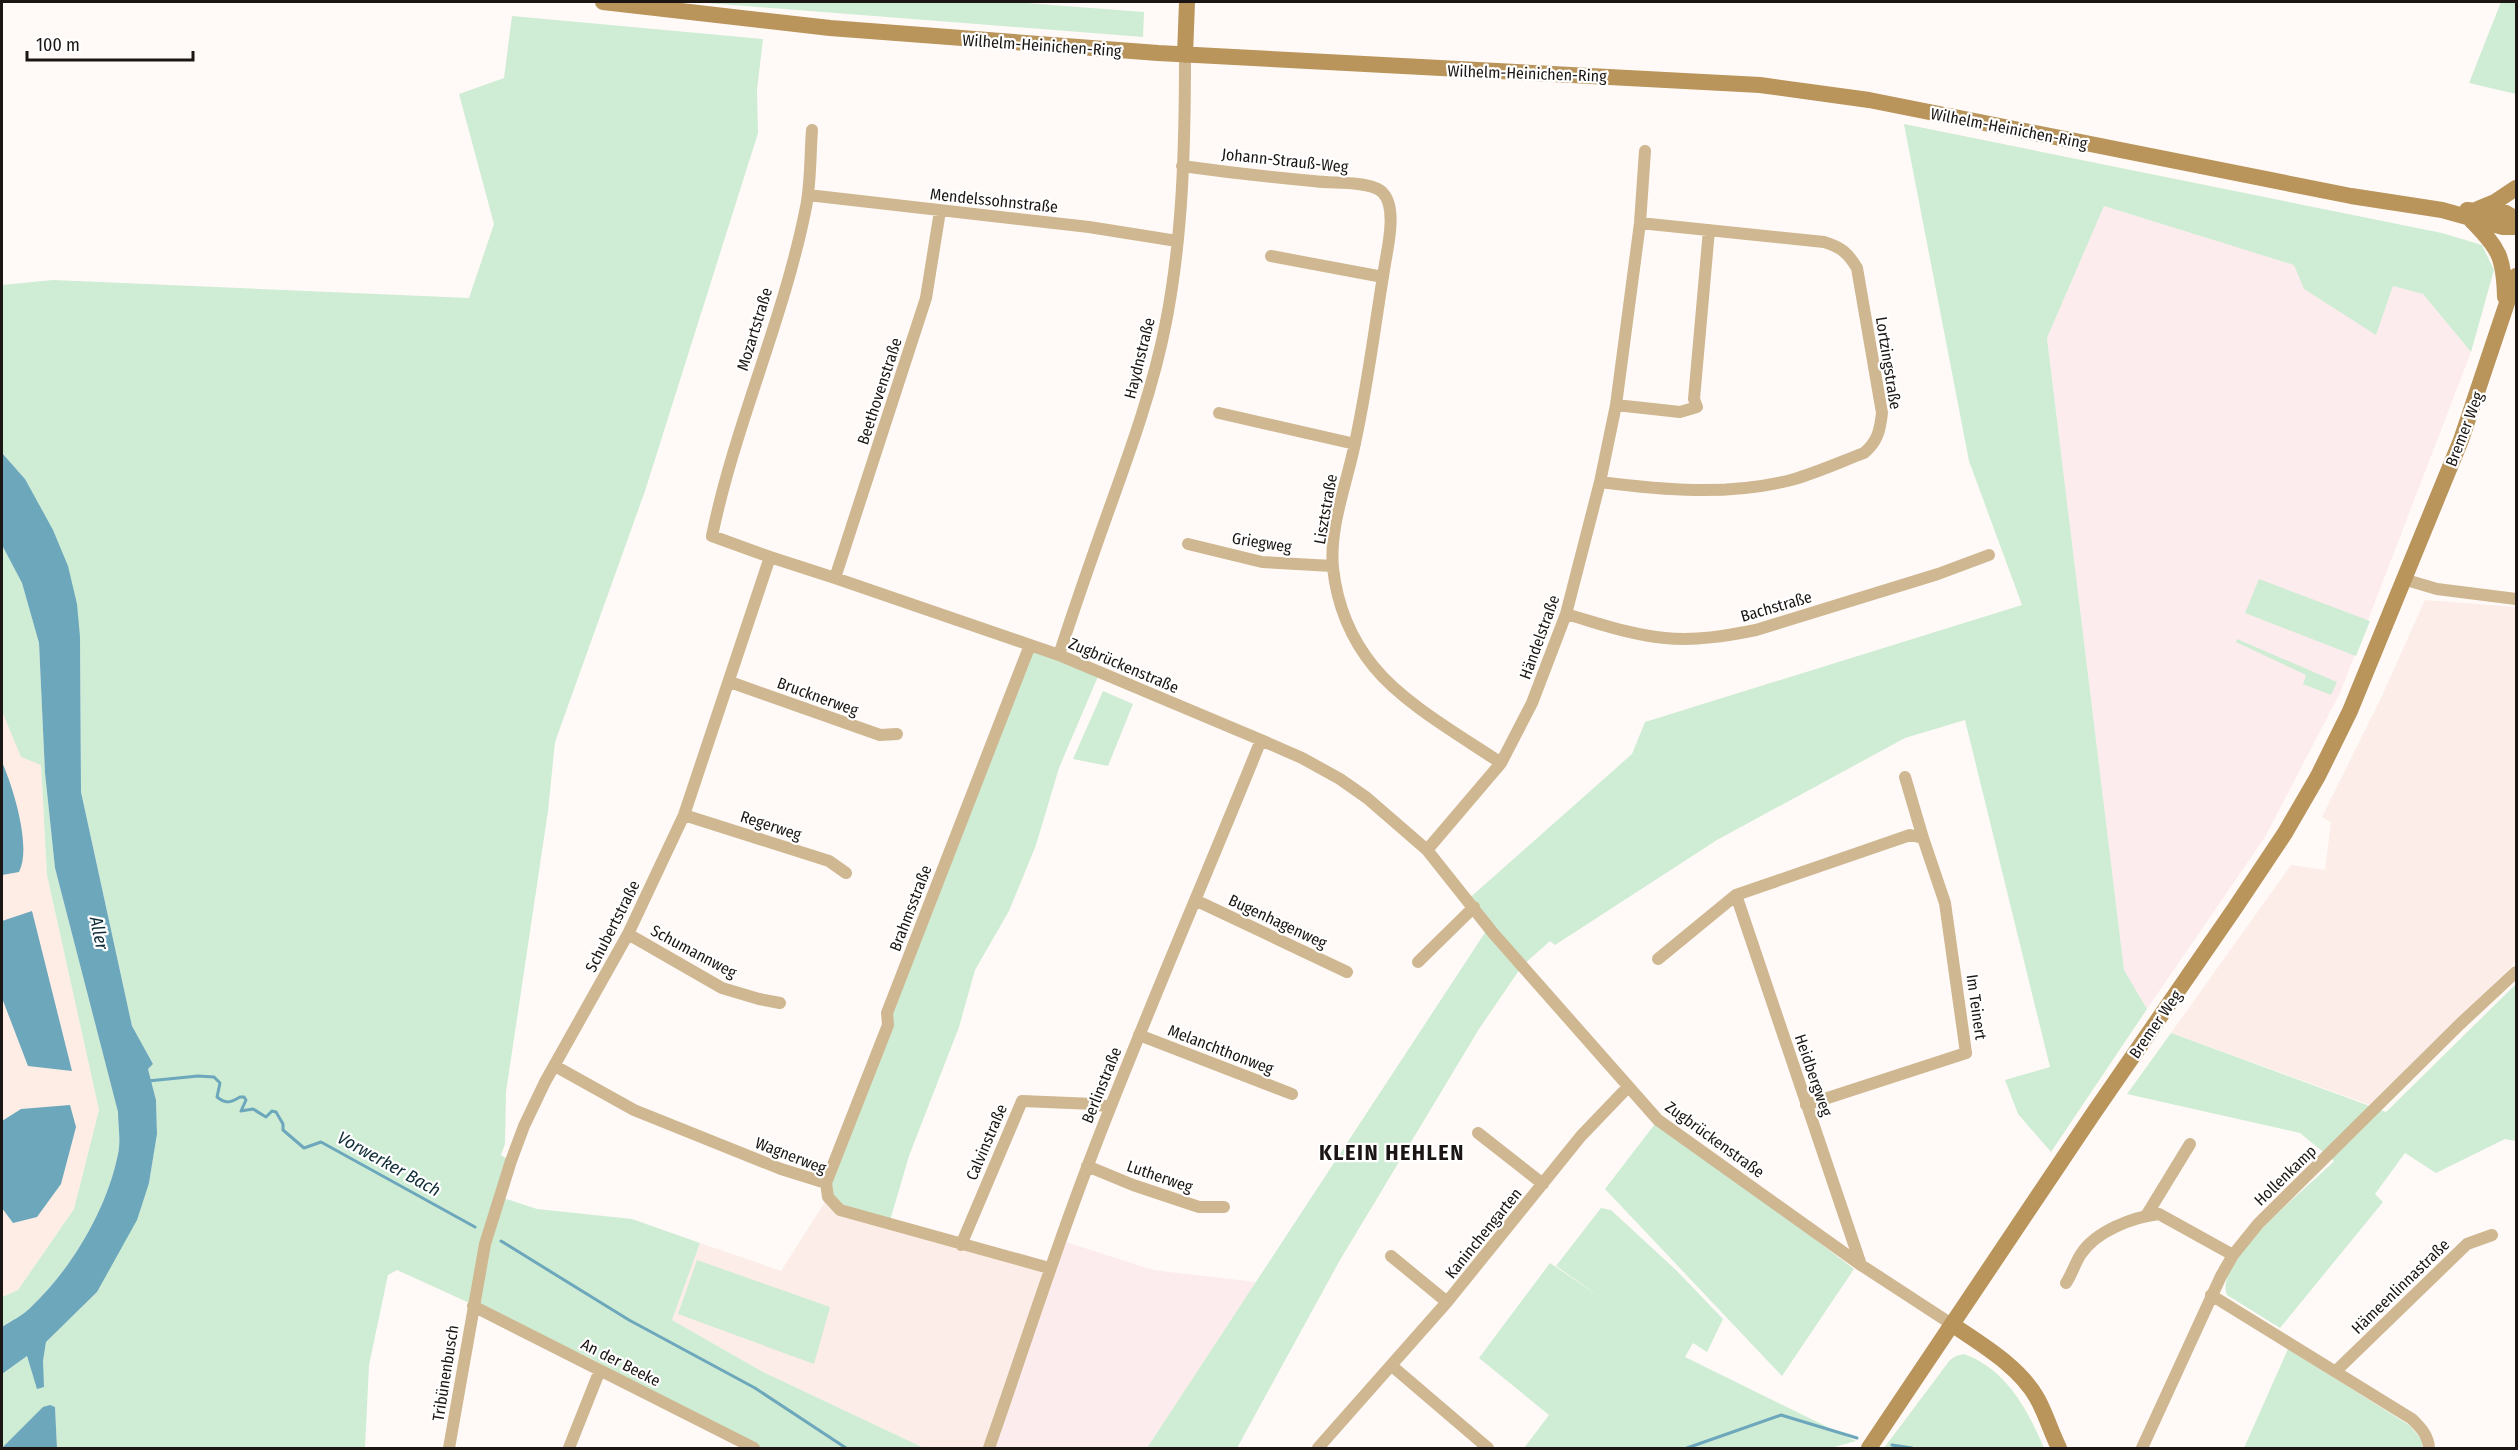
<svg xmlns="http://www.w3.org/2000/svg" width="2518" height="1450" viewBox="0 0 2518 1450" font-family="'Fira Sans Condensed',sans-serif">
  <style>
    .commercial { fill: #fdeced }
    .built { fill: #feede4 }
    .education { fill: #fcede8 }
    .green { fill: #cfecd4 }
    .water { fill: #6ca7bc }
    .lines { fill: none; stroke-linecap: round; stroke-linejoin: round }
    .stream { stroke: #6ca7bc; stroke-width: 3 }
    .street { stroke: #cfb791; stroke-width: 12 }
    .secondary { stroke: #b9945b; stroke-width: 16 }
    .labels { text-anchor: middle; stroke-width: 4.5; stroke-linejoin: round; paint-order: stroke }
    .street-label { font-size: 16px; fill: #1b1614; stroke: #fff }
    .water-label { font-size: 18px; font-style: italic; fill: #112e38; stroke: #fff }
    .district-label { font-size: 22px; font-weight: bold; letter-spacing: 1.5px; fill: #1b1614; stroke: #fff }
  </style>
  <rect width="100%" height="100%" fill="#fffaf7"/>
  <path class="commercial" d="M2104,206L2295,265L2304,289L2376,334L2393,286L2423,294L2471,352L2340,693L2265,837L2147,1009L2124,970L2047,338Z
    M1060,1240L1153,1270L1256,1282L1147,1448H989Z"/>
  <path class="built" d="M2,711L41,765L47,875L99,1110L74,1209L18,1290L2,1297Z"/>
  <path class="education" d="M2425,600L2516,607V962L2370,1105L2171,1033L2291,865L2325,870L2331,822L2322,817L2381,698Z
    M828,1197L840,1210L1049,1268L989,1448H924L763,1372L672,1320L700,1243L781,1271Z"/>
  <path class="green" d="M693,2H1013L1144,12L1143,37Z
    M2501,2H2516V94L2469,83Z
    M512,16L763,39L757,90L758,133L645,491L555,742L548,811L506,1092L505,1144L501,1155L511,1161L500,1197L537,1209L632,1219L700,1243L672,1320L763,1372L924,1448H754L590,1358L397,1270L388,1275L369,1365L365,1448H57L55,1407L2,1448V1374L27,1356L37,1388L43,1387V1361L46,1342L97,1292L149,1183L157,1134L156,1100L148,1069L153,1064L132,1026L81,792L80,637L25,479L2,453V285L53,280L469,298L494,224L459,94L504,78Z
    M1904,124L2442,233L2482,245L2494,270L2471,352L2423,294L2393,286L2376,335L2304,289L2294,265L2104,206L2047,338L2124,970L2147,1009L2051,1152L2018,1114L2005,1080L2050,1067L1965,720L1905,738L1717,840L1555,945L1550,941L1522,966L1479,1029L1340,1260L1237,1448H1147L1488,928L1465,902L1632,754L1645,722L2022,605L1969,461Z
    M2,545L22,583L39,643L45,773L55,868L118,1112C118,1125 121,1141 118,1154C107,1209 72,1268 32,1306C24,1315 11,1321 2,1327V1297L18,1290L74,1209L99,1110L47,875L41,765L21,757L2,711Z
    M2259,579L2370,621L2356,656L2245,613Z
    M2237,639L2337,682L2331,695L2303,684L2306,675L2236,642Z
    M1030,645L1099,674L1059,768L1036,845L1009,911L975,970L959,1027L909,1156L889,1224L840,1210L826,1183Z
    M1103,691L1133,704L1108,766L1073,759Z
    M2516,984V1141L2505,1139L2436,1173L2405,1153L2375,1194L2383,1202L2280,1328L2227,1295C2212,1260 2312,1185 2334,1161L2300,1133L2127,1094L2171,1033L2386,1112Z
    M1658,1120L1854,1269L1782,1376L1605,1189Z
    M1601,1208L1611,1210L1676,1270L1723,1319L1707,1352L1693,1343L1685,1357L1856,1441L1831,1448H1524L1549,1415L1479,1358L1550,1263L1606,1301L1556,1266Z
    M697,1260L830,1307L814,1364L678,1314Z
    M2288,1349L2409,1425L2422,1440V1448H2244Z
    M1964,1354C2006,1369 2028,1410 2044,1448H1884L1950,1360L1956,1356Z"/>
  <path class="water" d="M2,453L25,479L53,530L68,566L77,604L80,637L81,792L132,1026L153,1064L148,1069L156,1100L157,1134L149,1183L137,1220L97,1292L46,1342L43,1361L44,1387L37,1389L27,1356L2,1374V1327C11,1321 24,1315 32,1306C72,1268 107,1209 118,1154C121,1141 118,1125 118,1112L55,868L45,773L39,643L22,583L2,545Z
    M2,762C13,787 32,847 19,872L2,875Z
    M32,911L72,1071L28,1066L2,998V921Z
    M70,1105L76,1127L61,1184L37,1217L13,1223L2,1208V1121L21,1109Z
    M50,1405L55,1407L57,1448H2L43,1407Z"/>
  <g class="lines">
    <path class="stream" d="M148,1081L198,1076L214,1077L220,1083L217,1097C226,1104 230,1103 240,1097H244L246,1100L241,1111L253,1109L266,1117L272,1111L276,1112L283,1124V1130L304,1148L321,1142L475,1227
      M501,1241L629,1320L755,1388L846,1448
      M1892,1445L1912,1448
      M1687,1448L1781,1415L1857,1438"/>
    <path class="street" d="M812,130C810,155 811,182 806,207C784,319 735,424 712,536L770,557L835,578L1059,655L1261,740L1302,758L1340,779L1367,798L1427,850L1493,933L1658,1120L1861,1265L1953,1325
      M1182,166C1225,172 1269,177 1313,181C1328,183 1343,182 1358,184C1366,185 1378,187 1383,193C1397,208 1388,246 1385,264C1375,324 1368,384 1355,443C1347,483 1329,527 1333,568C1337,604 1351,639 1374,667C1404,704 1461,736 1501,763
      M808,195L1089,227L1177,241
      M1271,256L1383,277
      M1616,405L1680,412L1697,407L1694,399L1709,230
      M1219,413L1355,444
      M1600,482C1663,490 1728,496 1791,480C1816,473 1840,462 1864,453C1878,441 1880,430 1882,413L1857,268C1848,253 1841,247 1824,242L1640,223
      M1188,544L1262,562L1332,566
      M835,578L926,298L940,211
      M2403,579L2437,589L2516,599
      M1566,614C1598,623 1631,635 1665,638C1696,641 1726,636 1756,630L1938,574L1989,555
      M1059,655C1074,609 1090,563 1106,518C1129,454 1153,389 1166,322C1183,235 1185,144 1185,55
      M730,682L880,735L897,734
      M1905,777L1923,838
      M684,815L829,861L846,873
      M1427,850L1501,763L1532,703L1566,614L1600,482L1616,405L1640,223L1645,151
      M1736,895L1861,1265
      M1195,900L1347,972
      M628,934L722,988L759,999L780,1003
      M1658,959L1736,895L1910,835L1923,838L1945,903L1966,1053L1806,1105
      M1418,962L1474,907
      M1139,1035L1292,1094
      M555,1066L634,1110L781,1169L826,1183L828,1197L840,1210L1049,1268
      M1478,1133L1543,1184
      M1087,1166L1133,1185L1199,1207H1224
      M826,1183L888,1025L887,1013L1030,645
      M2146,1216L2190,1144
      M961,1245L1022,1101L1094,1104L1110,1107
      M1391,1256L1447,1302
      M2066,1283C2072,1274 2075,1263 2081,1254C2096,1231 2133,1217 2159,1214L2233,1255
      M2211,1295L2412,1419C2421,1428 2428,1435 2429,1448
      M473,1306L754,1448
      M1392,1366L1488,1448
      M2336,1371L2467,1244L2492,1235
      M449,1448L485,1244L511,1161L524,1126L545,1082L628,934L684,815L770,557
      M569,1448L600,1370
      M989,1448C1022,1354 1052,1259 1088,1165C1142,1022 1204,882 1261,740
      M1318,1448L1447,1302L1581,1136L1628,1087
      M2142,1448L2221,1276L2233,1255L2258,1224L2460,1024L2516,972"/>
    <path class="secondary" d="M603,2L830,28L1158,53L1760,85L1869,100L2351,196L2442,210L2503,227H2516
      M1185,55L1187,2
      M2478,209L2495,202L2516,188
      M2467,210L2506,213L2516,219
      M2471,220C2499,248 2504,257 2505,297
      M1953,1325C1982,1345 2019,1366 2037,1398C2046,1414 2051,1432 2059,1448
      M1869,1448L2093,1114L2235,908L2285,833L2318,776L2350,711L2461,440L2516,276"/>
  </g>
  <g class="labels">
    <g class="street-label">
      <text transform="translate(1042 45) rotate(4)" y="6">Wilhelm-Heinichen-Ring</text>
      <text transform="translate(1527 73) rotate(2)" y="6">Wilhelm-Heinichen-Ring</text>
      <text transform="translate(2009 128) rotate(11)" y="6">Wilhelm-Heinichen-Ring</text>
      <text transform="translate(1285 160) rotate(6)" y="6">Johann-Strauß-Weg</text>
      <text transform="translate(994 200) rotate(6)" y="6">Mendelssohnstraße</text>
      <text transform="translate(754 329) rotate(-73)" y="6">Mozartstraße</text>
      <text transform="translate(1139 358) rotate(-76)" y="6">Haydnstraße</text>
      <text transform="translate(1889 363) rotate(81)" y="6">Lortzingstraße</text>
      <text transform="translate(879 391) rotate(-72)" y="6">Beethovenstraße</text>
      <text transform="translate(2464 429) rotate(-69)" y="6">Bremer Weg</text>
      <text transform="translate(1325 509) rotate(-80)" y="6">Lisztstraße</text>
      <text transform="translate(1262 542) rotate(9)" y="6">Griegweg</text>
      <text transform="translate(1776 606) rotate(-16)" y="6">Bachstraße</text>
      <text transform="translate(1539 637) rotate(-70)" y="6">Händelstraße</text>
      <text transform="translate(1124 665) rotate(23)" y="6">Zugbrückenstraße</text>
      <text transform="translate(818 696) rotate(20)" y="6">Brucknerweg</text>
      <text transform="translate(771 825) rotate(18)" y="6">Regerweg</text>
      <text transform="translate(910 908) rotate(-69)" y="6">Brahmsstraße</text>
      <text transform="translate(1278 921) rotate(25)" y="6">Bugenhagenweg</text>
      <text transform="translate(612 926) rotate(-63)" y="6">Schubertstraße</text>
      <text transform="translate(694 951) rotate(28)" y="6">Schumannweg</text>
      <text transform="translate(1977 1007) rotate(82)" y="6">Im Teinert</text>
      <text transform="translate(2155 1024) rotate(-55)" y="6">Bremer Weg</text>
      <text transform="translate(1221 1049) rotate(21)" y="6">Melanchthonweg</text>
      <text transform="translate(1814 1075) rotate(71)" y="6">Heidbergweg</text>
      <text transform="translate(1101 1085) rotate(-68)" y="6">Berlinstraße</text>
      <text transform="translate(1715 1139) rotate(36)" y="6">Zugbrückenstraße</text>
      <text transform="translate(986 1142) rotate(-67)" y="6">Calvinstraße</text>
      <text transform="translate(791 1155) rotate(21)" y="6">Wagnerweg</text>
      <text transform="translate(2285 1175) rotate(-44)" y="6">Hollenkamp</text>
      <text transform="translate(1160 1176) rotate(19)" y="6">Lutherweg</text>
      <text transform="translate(1483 1233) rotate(-51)" y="6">Kaninchengarten</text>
      <text transform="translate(2400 1286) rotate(-44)" y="6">Hämeenlinnastraße</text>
      <text transform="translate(621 1362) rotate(27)" y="6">An der Beeke</text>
      <text transform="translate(445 1373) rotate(-81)" y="6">Tribünenbusch</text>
    </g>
    <g class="water-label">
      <text transform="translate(99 933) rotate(78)" y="6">Aller</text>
      <text transform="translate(389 1164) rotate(29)" y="6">Vorwerker Bach</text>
    </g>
    <g class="district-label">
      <text x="1392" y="1160">KLEIN HEHLEN</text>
    </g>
  </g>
  <rect width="2518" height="1450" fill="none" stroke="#1b1614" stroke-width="6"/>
  <path d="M27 51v9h166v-9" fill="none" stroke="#1b1614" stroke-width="3"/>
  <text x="36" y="51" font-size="18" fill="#1b1614" stroke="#ffffff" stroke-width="4.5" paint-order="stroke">100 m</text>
</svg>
